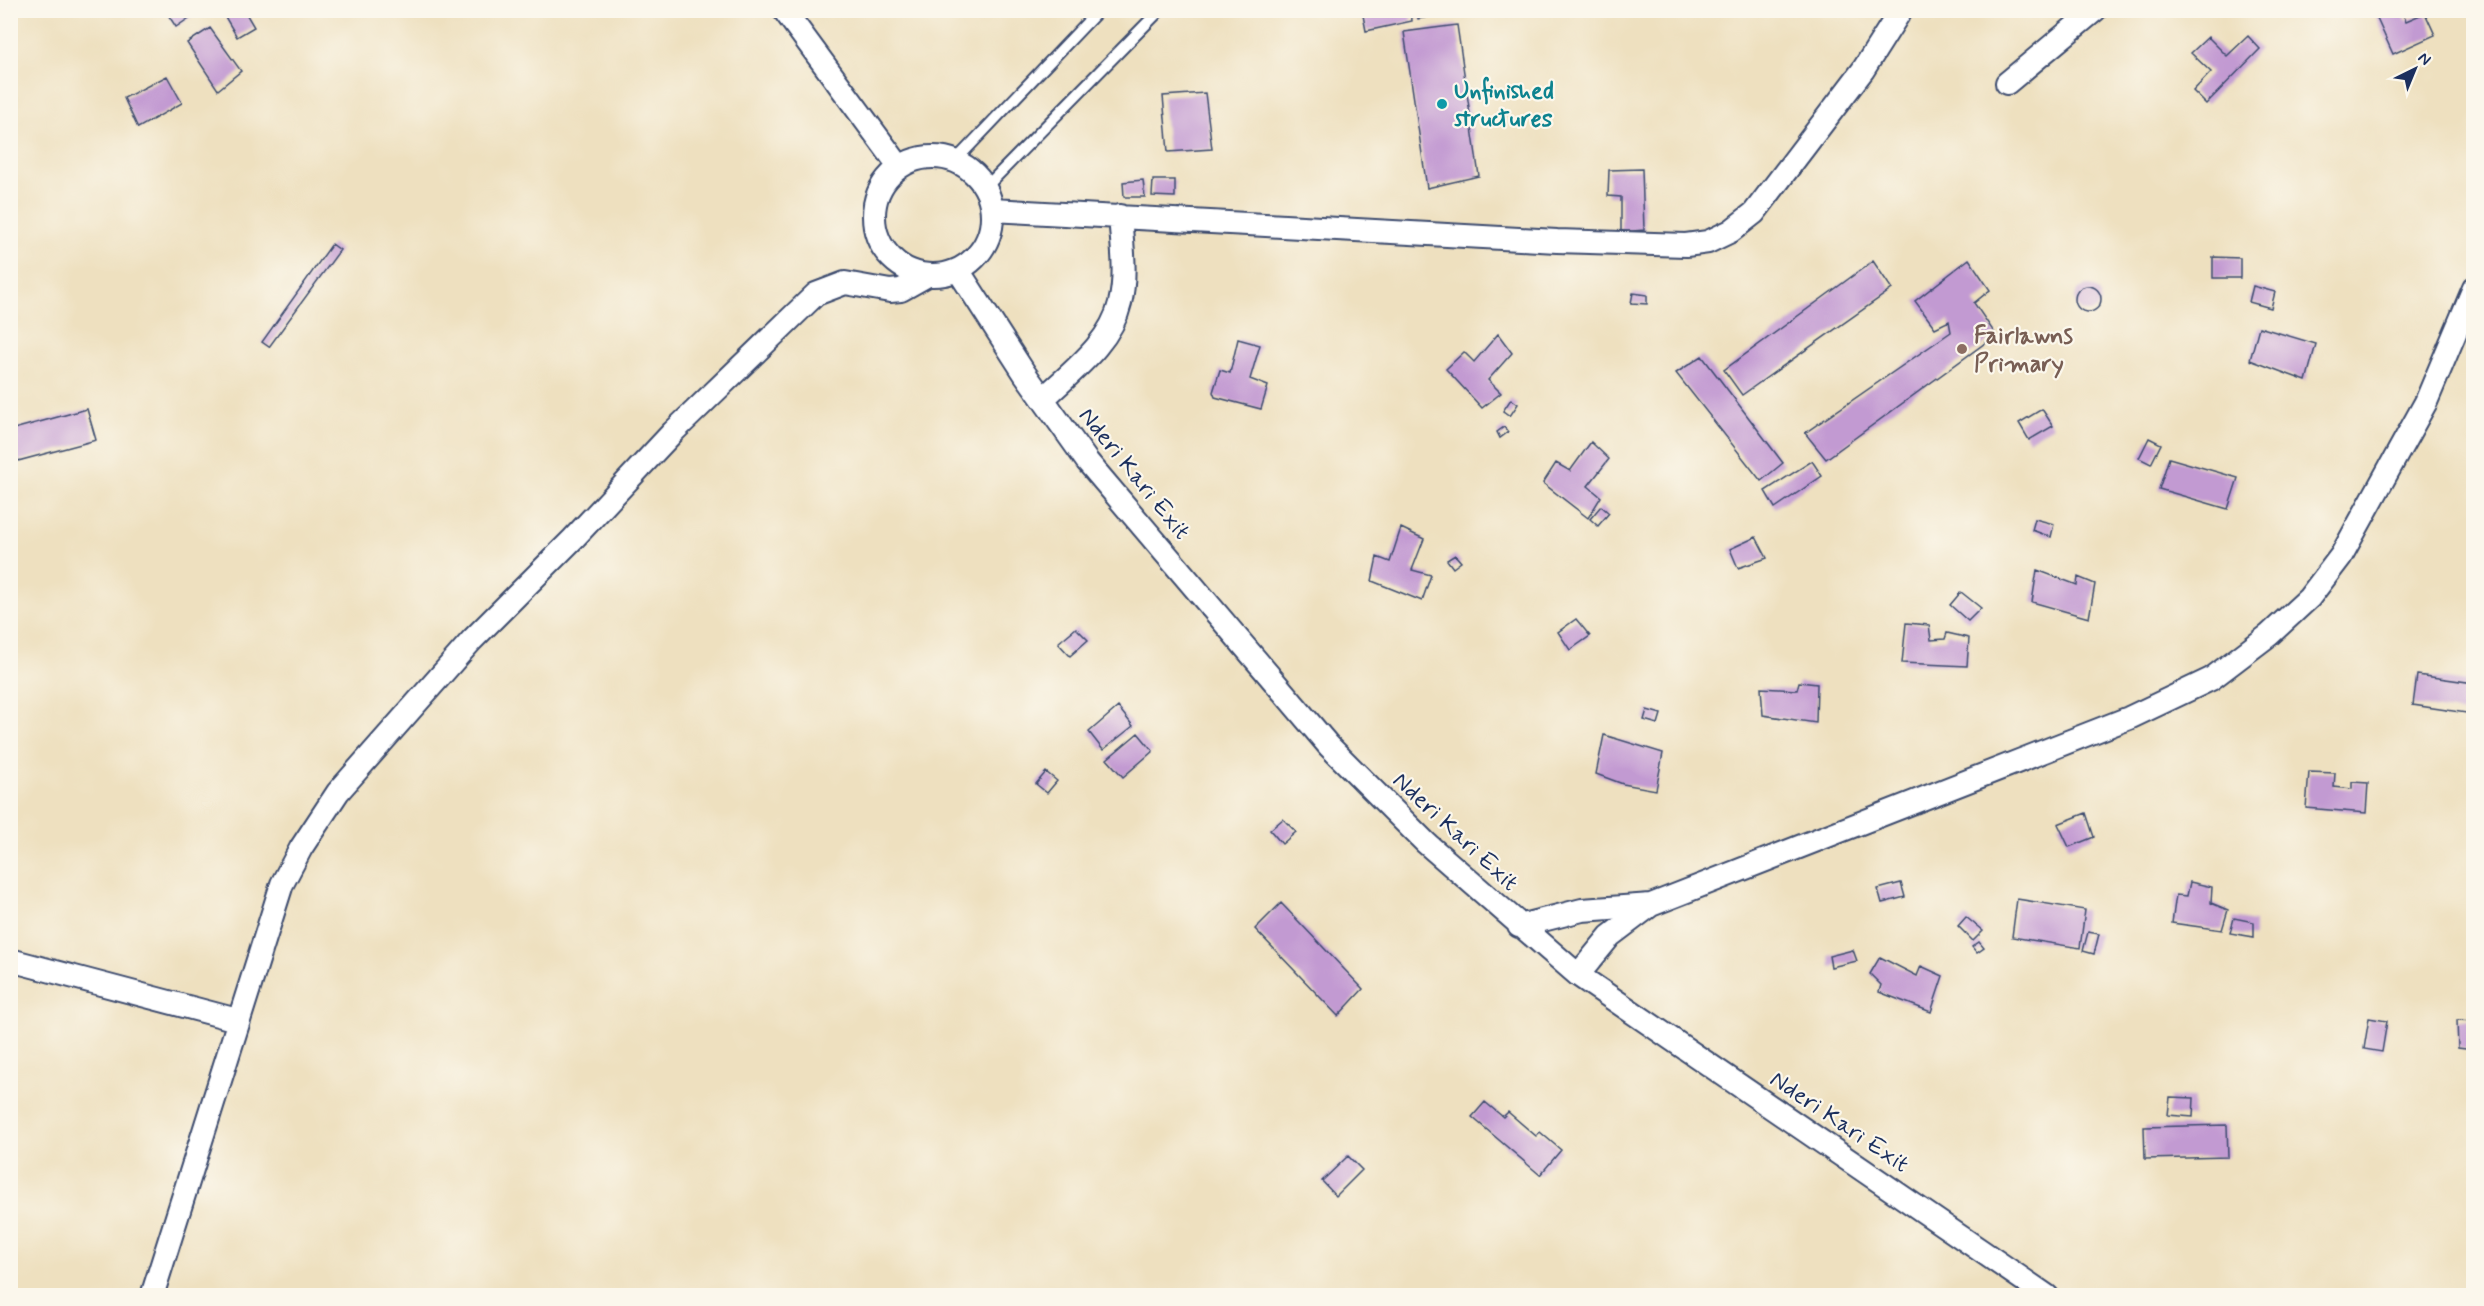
<svg xmlns="http://www.w3.org/2000/svg" width="2484" height="1306" viewBox="0 0 2484 1306" font-family="Mynerve,sans-serif">
  <style>
    .building { fill: #c29ad2 }
    .lines { fill: none; stroke-linecap: round; stroke-linejoin: round }
    .lane-casing { stroke: #3b4a6d; stroke-width: 14 }
    .street-casing { stroke: #3b4a6d; stroke-width: 26 }
    .lane { stroke: #fff; stroke-width: 10 }
    .street { stroke: #fff; stroke-width: 22 }
    .culture-dot { fill: #0f9aa8; stroke: #fbf7ec; stroke-width: 2 }
    .education-dot { fill: #8d6e63; stroke: #fbf7ec; stroke-width: 2 }
    .labels { text-anchor: middle; stroke-width: 4.5; stroke-linejoin: round; paint-order: stroke }
    .culture-label { font-size: 24px; font-weight: bold; fill: #0d838f; stroke: #fbf7ec; text-anchor: start }
    .education-label { font-size: 24px; font-weight: bold; fill: #785e54; stroke: #fbf7ec; text-anchor: start }
    .street-label { font-size: 24px; fill: #1b2f5e; stroke: #fbf7ec }
  </style>
  <rect width="100%" height="100%" fill="#fbf7ec"/>
  <filter id="ink" filterUnits="userSpaceOnUse"><feTurbulence type="fractalNoise" baseFrequency=".0167" numOctaves="2"/><feDisplacementMap in="SourceGraphic" scale="12" xChannelSelector="R" yChannelSelector="G"/><feConvolveMatrix kernelMatrix="1 2 1 2 8 2 1 2 1" color-interpolation-filters="sRGB"/></filter>
  <filter id="wash" filterUnits="userSpaceOnUse"><feTurbulence type="fractalNoise" baseFrequency=".008" numOctaves="4" result="noise"/><feDisplacementMap in="SourceGraphic" scale="24" xChannelSelector="R" yChannelSelector="G"/><feGaussianBlur stdDeviation="1.35" result="paint"/><feColorMatrix in="noise" values="0 0 0 0 0 0 0 0 0 0 0 0 0 0 0 0 0 1.4 0 .05"/><feComposite in="paint" operator="in"/></filter>
  <g filter="url(#wash)">
    <rect width="100%" height="100%" fill="#eee0bf"/>
    <g id="blocks">
      <path class="building" d="M165,10H193L195,14L176,27Z
        M221,10H244L254,27L237,37Z
        M1362,10H1411L1412,21L1366,31Z
        M1417,10H1447L1448,14L1418,19Z
        M2373,10H2401L2406,21L2425,13L2435,35L2393,54Z
        M1457,25L1479,176L1427,188L1404,32Z
        M210,28L241,71L218,90L187,43Z
        M2248,36L2260,49L2206,104L2193,91L2211,72L2191,53L2208,37L2227,56Z
        M167,76L182,103L138,128L124,98Z
        M1205,93L1212,149L1168,152L1163,96Z
        M1642,169L1644,230L1621,232V197L1608,196L1609,170Z
        M1143,180L1145,197H1124L1123,182Z
        M1153,180H1175V197L1152,196Z
        M332,244L340,250L269,347L262,342Z
        M2213,257L2240,258V278H2213Z
        M1969,259L1990,290L1974,303L1996,335L1826,459L1805,433L1951,332L1949,321L1935,328L1915,301Z
        M1873,261L1892,289L1742,395L1724,370Z
        M2075 299a13 13 0 1 1 26 0a13 13 0 1 1-26 0Z
        M2253,286L2275,292L2271,308L2249,302Z
        M1633,293L1647,295V304L1631,303Z
        M2259,327L2316,344L2306,381L2250,360Z
        M1498,334L1512,353L1488,380L1501,393L1482,408L1446,369L1464,352L1474,362Z
        M1238,339L1260,345L1250,379L1268,386L1261,409L1215,397L1213,392L1220,370L1230,373Z
        M1702,356L1783,463L1761,481L1676,373Z
        M1511,399L1518,404L1510,416L1503,411Z
        M87,409L96,440L18,461L10,430Z
        M2042,409L2053,426L2029,440L2019,423Z
        M1504,427L1508,432L1500,438L1497,432Z
        M2149,438L2161,444L2151,464L2139,458Z
        M1591,442L1609,459L1588,486L1601,497L1588,518L1543,483L1556,463L1570,471Z
        M2169,458L2238,478L2228,509L2159,489Z
        M1812,461L1822,476L1775,508L1765,491Z
        M1601,506L1609,513L1598,526L1590,519Z
        M2035,519L2054,524L2051,537L2032,530Z
        M1401,528L1424,539L1412,570L1431,575L1422,601L1372,581L1377,557L1390,562Z
        M1756,537L1767,558L1738,568L1730,549Z
        M1455,555L1461,562L1453,568L1447,560Z
        M2037,570L2077,585L2078,577L2095,584L2089,618L2032,602Z
        M1961,592L1981,608L1968,621L1950,605Z
        M1576,619L1590,636L1570,650L1558,632Z
        M1906,623L1929,625L1931,640L1945,639L1947,633L1969,638L1967,666L1902,663Z
        M1076,628L1088,640L1070,656L1058,643Z
        M2417,675L2474,683L2473,714L2413,705Z
        M1799,682L1817,684L1816,723L1763,715L1761,688L1797,690Z
        M1118,707L1133,726L1103,750L1089,732Z
        M1647,710L1661,714L1658,724L1644,720Z
        M1138,733L1153,751L1123,777L1107,759Z
        M1604,735L1663,753L1656,790L1623,784L1596,774Z
        M1046,772L1057,781L1047,793L1036,784Z
        M2309,772L2335,773L2334,787L2352,789V782L2368,783L2366,813L2306,808Z
        M2086,813L2094,837L2069,847L2058,824Z
        M1283,819L1296,832L1282,844L1270,830Z
        M2190,882L2212,887L2211,903L2228,910L2222,930L2172,923L2176,895L2187,896Z
        M1901,883L1905,897L1882,903L1878,889Z
        M2017,899L2085,910L2080,948L2012,937Z
        M1281,903L1363,989L1338,1016L1255,929Z
        M1966,917L1983,931L1973,941L1958,926Z
        M2234,918L2254,922V937L2230,933Z
        M2088,932L2099,934L2094,954L2083,951Z
        M1979,942L1984,948L1977,953L1972,947Z
        M1853,950L1857,961L1831,967L1829,956Z
        M1880,957L1917,976L1921,966L1943,976L1931,1012L1879,992L1881,985L1870,974Z
        M2369,1018L2387,1021L2382,1052L2364,1049Z
        M2457,1020L2474,1021V1050L2458,1048Z
        M2170,1097L2194,1098L2193,1117L2168,1115Z
        M1485,1102L1503,1117L1508,1112L1536,1136L1540,1132L1561,1150L1540,1175L1472,1117Z
        M2227,1125L2228,1157L2145,1159L2144,1127Z
        M1348,1156L1362,1170L1336,1196L1322,1181Z"/>
    </g>
  </g>
  <g filter="url(#ink)">
    <use href="#blocks" fill-opacity="0" stroke="#3b4a6d" stroke-width="1.5"/>
    <g class="lines">
      <g class="lane-casing">
        <path id="lane" d="M955,161L1099,10
          M985,188L1160,10"/>
      </g>
      <g class="street-casing">
        <path id="street" d="M784,10L899,166
          M2007,83L2095,10
          M874 216a59 59 0 1 1 118 0a59 59 0 1 1-118 0Z
          M992,210L1557,241L1686,245L1708,242L1731,231L1754,213L1863,70L1901,10
          M958,270L1025,374L1087,461L1329,746L1426,843L1578,975L2047,1296
          M1043,399C1071,372 1111,343 1120,303C1127,276 1122,244 1120,216
          M1651,905L2129,718L2211,679L2269,635L2309,598L2341,556L2426,402L2474,288
          M1519,926L1582,910L1651,905L1610,936L1578,975
          M10,960L237,1020
          M152,1296L282,884L301,848L338,792L472,640L573,539L673,432L816,294L845,283L890,291L901,290L926,276"/>
      </g>
      <use href="#lane" class="lane"/>
      <use href="#street" class="street"/>
    </g>
  </g>
  <circle class="culture-dot" cx="1442" cy="104" r="6"/>
  <circle class="education-dot" cx="1962" cy="349" r="6"/>
  <g class="labels">
    <g class="culture-label">
      <text x="1454" y="98">Unfinished<tspan x="1454" dy="28">structures</tspan></text>
    </g>
    <g class="education-label">
      <text x="1974" y="343">Fairlawns<tspan x="1974" dy="28">Primary</tspan></text>
    </g>
    <g class="street-label">
      <text transform="translate(1135 473) rotate(51)" y="8">Nderi Kari Exit</text>
      <text transform="translate(1456 831) rotate(43)" y="8">Nderi Kari Exit</text>
      <text transform="translate(1840 1121) rotate(34)" y="8">Nderi Kari Exit</text>
    </g>
  </g>
  <rect width="2484" height="1306" fill="none" stroke="#fbf7ec" stroke-width="36"/>
  <g transform="translate(2415 69) rotate(43)" stroke="#fbf7ec" stroke-width="4.5" paint-order="stroke">
  <path d="M0-4.5L10 22L0 15L-10 22Z" fill="#1b2f5e"/>
  <text y="-9" font-size="16" font-weight="bold" text-anchor="middle" fill="#1b2f5e">N</text>
  </g>
</svg>
